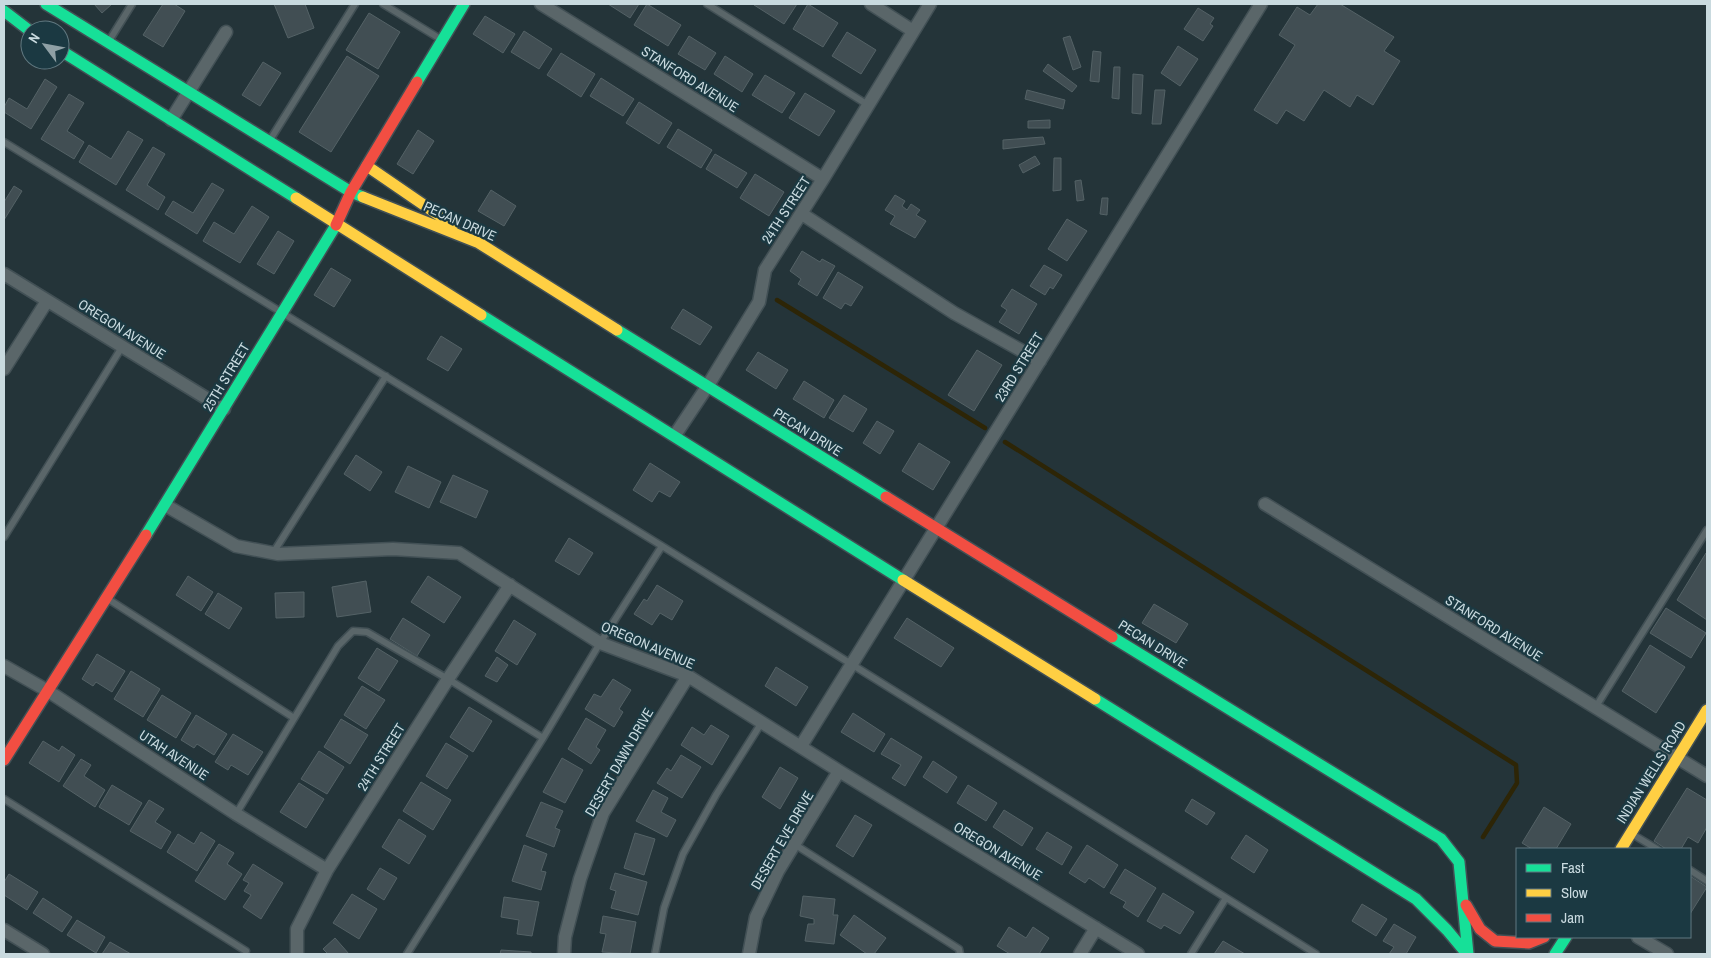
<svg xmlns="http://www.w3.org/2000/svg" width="1711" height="958" viewBox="0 0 1711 958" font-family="'Archivo Narrow',sans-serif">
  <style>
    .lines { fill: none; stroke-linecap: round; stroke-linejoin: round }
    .stream { stroke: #2d2506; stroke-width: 4.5 }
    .building { fill: #414e53; stroke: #546266 }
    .lane-casing { stroke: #425055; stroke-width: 9 }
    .street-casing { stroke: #425055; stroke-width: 15 }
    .fast-casing { stroke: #425055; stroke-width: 14 }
    .slow-casing { stroke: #425055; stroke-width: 14 }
    .jam-casing { stroke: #425055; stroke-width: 14 }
    .lane { stroke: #5a6669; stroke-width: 6 }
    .street { stroke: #5a6669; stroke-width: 12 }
    .fast { stroke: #16e098; stroke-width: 11 }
    .slow { stroke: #ffcf43; stroke-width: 11 }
    .jam { stroke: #f24e42; stroke-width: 11 }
    .labels { text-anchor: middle; stroke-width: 4.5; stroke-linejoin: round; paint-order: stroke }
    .street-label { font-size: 14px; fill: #c9dadf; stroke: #1b3942 }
  </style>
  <rect width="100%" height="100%" fill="#243439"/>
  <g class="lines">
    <path class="stream" d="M777,300L985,428
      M1005,442L1516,765L1517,783L1483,837"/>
  </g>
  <path class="building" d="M94,4H112L102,13Z
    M163,4H174L185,11L163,47L143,35Z
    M274,4H305L314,28L288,38Z
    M608,4H639L630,18Z
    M647,4L681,25L668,46L634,25Z
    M755,4H797L784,24L754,5Z
    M808,4L838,23L823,47L793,29Z
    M1318,4H1340L1394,37L1384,51L1400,61L1373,105L1357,95L1350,107L1324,90L1304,121L1286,110L1277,124L1254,110L1295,45L1279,35L1297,7L1310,15Z
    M1198,8L1214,18L1210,24L1213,26L1203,41L1184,29Z
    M369,13L400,32L378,69L346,50Z
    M485,16L515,34L503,53L473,34Z
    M524,31L552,49L539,69L511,52Z
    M847,32L876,50L861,74L832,56Z
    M689,36L716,53L705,70L678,54Z
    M1070,36L1081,67L1073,70L1063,38Z
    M1178,46L1198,59L1180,86L1161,73Z
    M1093,51L1101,52L1099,82L1090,81Z
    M561,53L595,74L581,97L547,75Z
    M347,56L379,76L331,152L299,132Z
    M725,56L753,74L742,92L714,74Z
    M263,62L281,73L260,106L242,95Z
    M1048,64L1077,86L1072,92L1043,71Z
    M1114,67H1120L1119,99L1112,98Z
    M1133,74L1143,75L1141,114L1132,113Z
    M765,75L795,93L782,113L752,95Z
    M601,78L634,99L623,116L590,96Z
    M45,79L57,87L31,129L4,112V107L9,98L27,109Z
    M1027,90L1065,100L1063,109L1025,99Z
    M1155,90H1165L1161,124H1152Z
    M805,93L835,111L819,136L789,118Z
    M69,94L84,103L67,131L84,142L74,159L41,139Z
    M639,102L672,123L659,144L626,123Z
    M1050,120V128H1028V121Z
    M678,129L712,150L701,168L667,147Z
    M418,130L434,141L413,174L397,164Z
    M128,131L143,140L116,185L79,162L89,145L111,159Z
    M1043,137L1045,144L1003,149V140Z
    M153,147L165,154L147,185L165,197L158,210L126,190Z
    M715,154L747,173L737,188L706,169Z
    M1035,156L1040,164L1023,173L1019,165Z
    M1054,158H1061V190L1053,191Z
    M755,174L784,192L769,216L740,198Z
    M1081,180L1084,200L1077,201L1075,181Z
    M212,183L224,190L197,234L165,214L173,201L193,213Z
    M14,186L22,191L4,220V202Z
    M491,190L516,206L504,226L478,211Z
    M895,195L905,201L902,206L907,210L911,204L920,210L916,215L926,221L915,238L890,224L895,216L885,210Z
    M1102,198H1108L1107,215L1100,214Z
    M252,206L269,217L240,263L203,241L214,222L234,234Z
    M1067,219L1087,231L1067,261L1048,249Z
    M278,231L294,241L274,274L257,264Z
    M802,251L820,262L822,259L835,266L817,296L798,284L801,279L790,271Z
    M1044,265L1062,275L1053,289L1050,287L1045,295L1030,286Z
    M331,268L351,280L334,307L314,295Z
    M838,272L863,287L851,306L845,303L841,309L823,298Z
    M1012,289L1037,304L1019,334L999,322L1007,310L1001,306Z
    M683,309L712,327L700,345L671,328Z
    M441,336L462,349L448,371L427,359Z
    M977,350L1002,365L974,411L948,395Z
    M758,352L788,370L776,389L746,370Z
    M804,381L834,400L824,418L793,399Z
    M844,395L867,409L853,432L829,418Z
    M877,421L894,431L880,454L863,443Z
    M919,443L950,462L933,490L902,471Z
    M356,455L382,472L370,491L344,474Z
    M650,463L680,482L670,497L659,491L652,502L633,490Z
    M408,466L441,482L429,508L395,492Z
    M453,475L488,491L476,518L440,502Z
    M569,538L593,553L579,575L555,561Z
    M1706,553H1707V620L1677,600Z
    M188,576L213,592L201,611L176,595Z
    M428,576L461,597L444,623L411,602Z
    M366,581L371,612L337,617L332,587Z
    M657,585L683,601L672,620L660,613L652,625L634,614L644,599L647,601Z
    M304,592V617L276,618L275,593Z
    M218,593L242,608L229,629L205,614Z
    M1154,604L1188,624L1176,643L1142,623Z
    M1666,608L1706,633L1691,658L1650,633Z
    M403,618L430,635L417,656L390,639Z
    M907,618L954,648L941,667L894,638Z
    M514,620L536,634L517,665L495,651Z
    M1650,645L1685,667L1656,713L1622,691Z
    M377,648L398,661L379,691L358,678Z
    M97,654L125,671L112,692L96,682L93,686L82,679Z
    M497,657L508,665L497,682L485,676Z
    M776,667L808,687L796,706L765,686Z
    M131,671L160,689L143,717L114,699Z
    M613,679L631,690L619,709L623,712L614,727L585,709L594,694L601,697Z
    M362,686L385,700L366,729L344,715Z
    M162,695L191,713L176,738L147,720Z
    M469,707L492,721L473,752L450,737Z
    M853,713L885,734L874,752L841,732Z
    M196,715L227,734L214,755L197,744L194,748L181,740Z
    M586,718L606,730L596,747L600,750L591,764L568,749Z
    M341,719L368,735L350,764L324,747Z
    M711,725L729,736L712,765L681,745L692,727L704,735Z
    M233,734L263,752L248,775L231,765L228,770L215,762Z
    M891,738L922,757L905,786L892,778L901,765L881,754Z
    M43,741L59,751L62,746L75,755L59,782L29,763Z
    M446,743L468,756L447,789L426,776Z
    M319,751L344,767L327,794L301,779Z
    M681,755L701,767L682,798L657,783L667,768L671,771Z
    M562,758L583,770L565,803L543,792Z
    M81,759L91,765L84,776L105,790L95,807L63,786Z
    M933,761L957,777L947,793L923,777Z
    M780,767L798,778L780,809L762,797Z
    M421,782L451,800L433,830L403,811Z
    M299,783L324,799L306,828L280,812Z
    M112,785L142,803L129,825L99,807Z
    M968,785L997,803L986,821L957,803Z
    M1687,788L1707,800V827L1698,843L1688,837L1681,849H1666L1654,841Z
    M653,790L668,798L661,812L676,820L667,837L636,821Z
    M1192,799L1215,813L1207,825L1185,811Z
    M149,800L164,809L155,822L171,832L161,849L130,831Z
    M541,802L563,811L555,828L560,830L554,847L526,836Z
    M1544,807L1571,824L1556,849H1532L1522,843Z
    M1004,810L1033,828L1022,846L993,827Z
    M855,815L872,825L853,857L836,846Z
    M399,819L426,836L409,864L382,847Z
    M201,832L215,841L197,871L167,852L178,834L194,844Z
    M1047,832L1072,847L1062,865L1036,849Z
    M635,833L655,839L644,875L624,868Z
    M1246,835L1268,850L1254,873L1231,858Z
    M219,844L234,853L227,864L242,874L225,900L195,881Z
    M524,845L547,854L541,871L546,872L541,890L512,881Z
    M1087,845L1118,865L1104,888L1089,878L1085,883L1069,873Z
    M253,864L283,883L261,919L243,907L251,895L244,891L249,883L243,880Z
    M380,868L397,878L384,900L367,889Z
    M1125,869L1156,888L1138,917L1123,907L1126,902L1110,893Z
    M615,873L647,882L638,915L611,908L616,891L610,889Z
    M9,874L38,892L27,910L4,895V882Z
    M1690,876L1707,887L1690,914Z
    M1163,893L1194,912L1180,934L1164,925L1161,929L1147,921Z
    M352,894L377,909L359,939L333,923Z
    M803,896L835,899L833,915H838L834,944L805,941L808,924H814V919L800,916Z
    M504,897L539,902L532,936L517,934L519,920L501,917Z
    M43,898L72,917L62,932L33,913Z
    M1362,904L1387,919L1376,936L1352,921Z
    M854,915L886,938L874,954H867L840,935Z
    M603,916L636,922L630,954L602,952L606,934L600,933Z
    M77,920L105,937L96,953L67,935Z
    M1394,924L1416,937L1406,954H1389L1394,947L1383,941Z
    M1009,927L1026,938L1033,927L1049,938L1039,954H1010L997,946Z
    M335,938L349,954H328L323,949Z
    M1223,941L1245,954H1214Z
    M110,942L131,954H102Z
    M501,950L531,952V954H500Z"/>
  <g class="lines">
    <g class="lane-casing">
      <path id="lane" d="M383,4L442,40
        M707,4L868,105
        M109,41L132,4
        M270,140L355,4
        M4,142L662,546L1316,954
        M4,537L122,347
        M273,553L386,376
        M108,599L294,718
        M1595,708L1707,530
        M4,799L246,951
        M236,814L338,646L353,631L367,632L448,679L543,738
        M1632,834L1657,849
        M794,844L959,949L960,954
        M1690,870L1707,881
        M407,954L543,738L600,643L662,546
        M655,954L664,908L683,854L716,795L762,722
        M1191,954L1226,898"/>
    </g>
    <g class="street-casing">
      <path id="street" d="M541,4L823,179
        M871,4L913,31
        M171,120L226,32
        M802,214L954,313L1040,361
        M4,274L224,409
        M4,369L47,301
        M675,435L707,387L759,302L765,270L823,179L930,4
        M1265,504L1707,776
        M165,505L236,546L278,554L393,549L459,553L600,643L688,676L839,771L1138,954
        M4,666L48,691L236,814L327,870
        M801,746L1261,4
        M4,930L43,954
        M1638,937L1667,954
        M297,954V929L327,870L448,679L510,585
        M564,954L565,937L580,879L603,813L688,676
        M749,954L756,917L778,871L839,771
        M1080,954L1096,928"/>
    </g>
    <g class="fast-casing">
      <path id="fast" d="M46,4L351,192L363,197
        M4,11L30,31
        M60,50L296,198
        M417,82L464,4
        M481,315L903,580
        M617,330L886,497
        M146,535L336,225
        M1112,637L1441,839L1459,862L1468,954
        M1095,699L1416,899L1447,930L1467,954
        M1555,954L1566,937"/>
    </g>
    <g class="slow-casing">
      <path id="slow" d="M367,166L453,225
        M363,197L479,243L617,330
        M296,198L481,315
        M903,580L1095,699
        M1621,849L1707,710"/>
    </g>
    <g class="jam-casing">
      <path id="jam" d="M336,225L351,192L417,82
        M886,497L1112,637
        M4,760L146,535
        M1466,905L1480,929L1495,941L1529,943L1544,937"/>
    </g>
    <use href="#lane" class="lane"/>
    <use href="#street" class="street"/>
    <use href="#fast" class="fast"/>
    <use href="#slow" class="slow"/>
    <use href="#jam" class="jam"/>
  </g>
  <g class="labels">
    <g class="street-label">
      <text transform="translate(690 79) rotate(32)" y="5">STANFORD AVENUE</text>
      <text transform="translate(786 210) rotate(-57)" y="5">24TH STREET</text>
      <text transform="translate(460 221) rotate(24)" y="5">PECAN DRIVE</text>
      <text transform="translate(122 329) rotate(32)" y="5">OREGON AVENUE</text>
      <text transform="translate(1019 367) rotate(-58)" y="5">23RD STREET</text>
      <text transform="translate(226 377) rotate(-59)" y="5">25TH STREET</text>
      <text transform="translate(808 432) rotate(32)" y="5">PECAN DRIVE</text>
      <text transform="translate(1494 628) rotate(32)" y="5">STANFORD AVENUE</text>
      <text transform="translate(1153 644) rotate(32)" y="5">PECAN DRIVE</text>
      <text transform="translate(648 645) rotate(23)" y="5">OREGON AVENUE</text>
      <text transform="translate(174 755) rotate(33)" y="5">UTAH AVENUE</text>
      <text transform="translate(381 757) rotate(-58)" y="5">24TH STREET</text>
      <text transform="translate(619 762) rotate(-60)" y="5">DESERT DAWN DRIVE</text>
      <text transform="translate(1651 772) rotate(-58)" y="5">INDIAN WELLS ROAD</text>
      <text transform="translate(782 840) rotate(-60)" y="5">DESERT EVE DRIVE</text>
      <text transform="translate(998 851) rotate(31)" y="5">OREGON AVENUE</text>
    </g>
  </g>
  <rect width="1711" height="958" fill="none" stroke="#c9dadf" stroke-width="10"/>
  <rect x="1516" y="848" width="175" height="90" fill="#1b3942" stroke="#617981"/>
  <rect x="1526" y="864" width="25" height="8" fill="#16e098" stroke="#617981"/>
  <text x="1561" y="873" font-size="15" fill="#c9dadf">Fast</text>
  <rect x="1526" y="889" width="25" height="8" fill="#ffcf43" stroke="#617981"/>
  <text x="1561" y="898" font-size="15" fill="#c9dadf">Slow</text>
  <rect x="1526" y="914" width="25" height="8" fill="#f24e42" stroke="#617981"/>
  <text x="1561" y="923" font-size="15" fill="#c9dadf">Jam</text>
  <g transform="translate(45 45) rotate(302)"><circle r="24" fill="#1b3942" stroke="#617981"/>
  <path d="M0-4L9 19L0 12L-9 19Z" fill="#8fa0a5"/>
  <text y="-8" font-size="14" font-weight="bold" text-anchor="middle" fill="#c9dadf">N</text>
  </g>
</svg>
